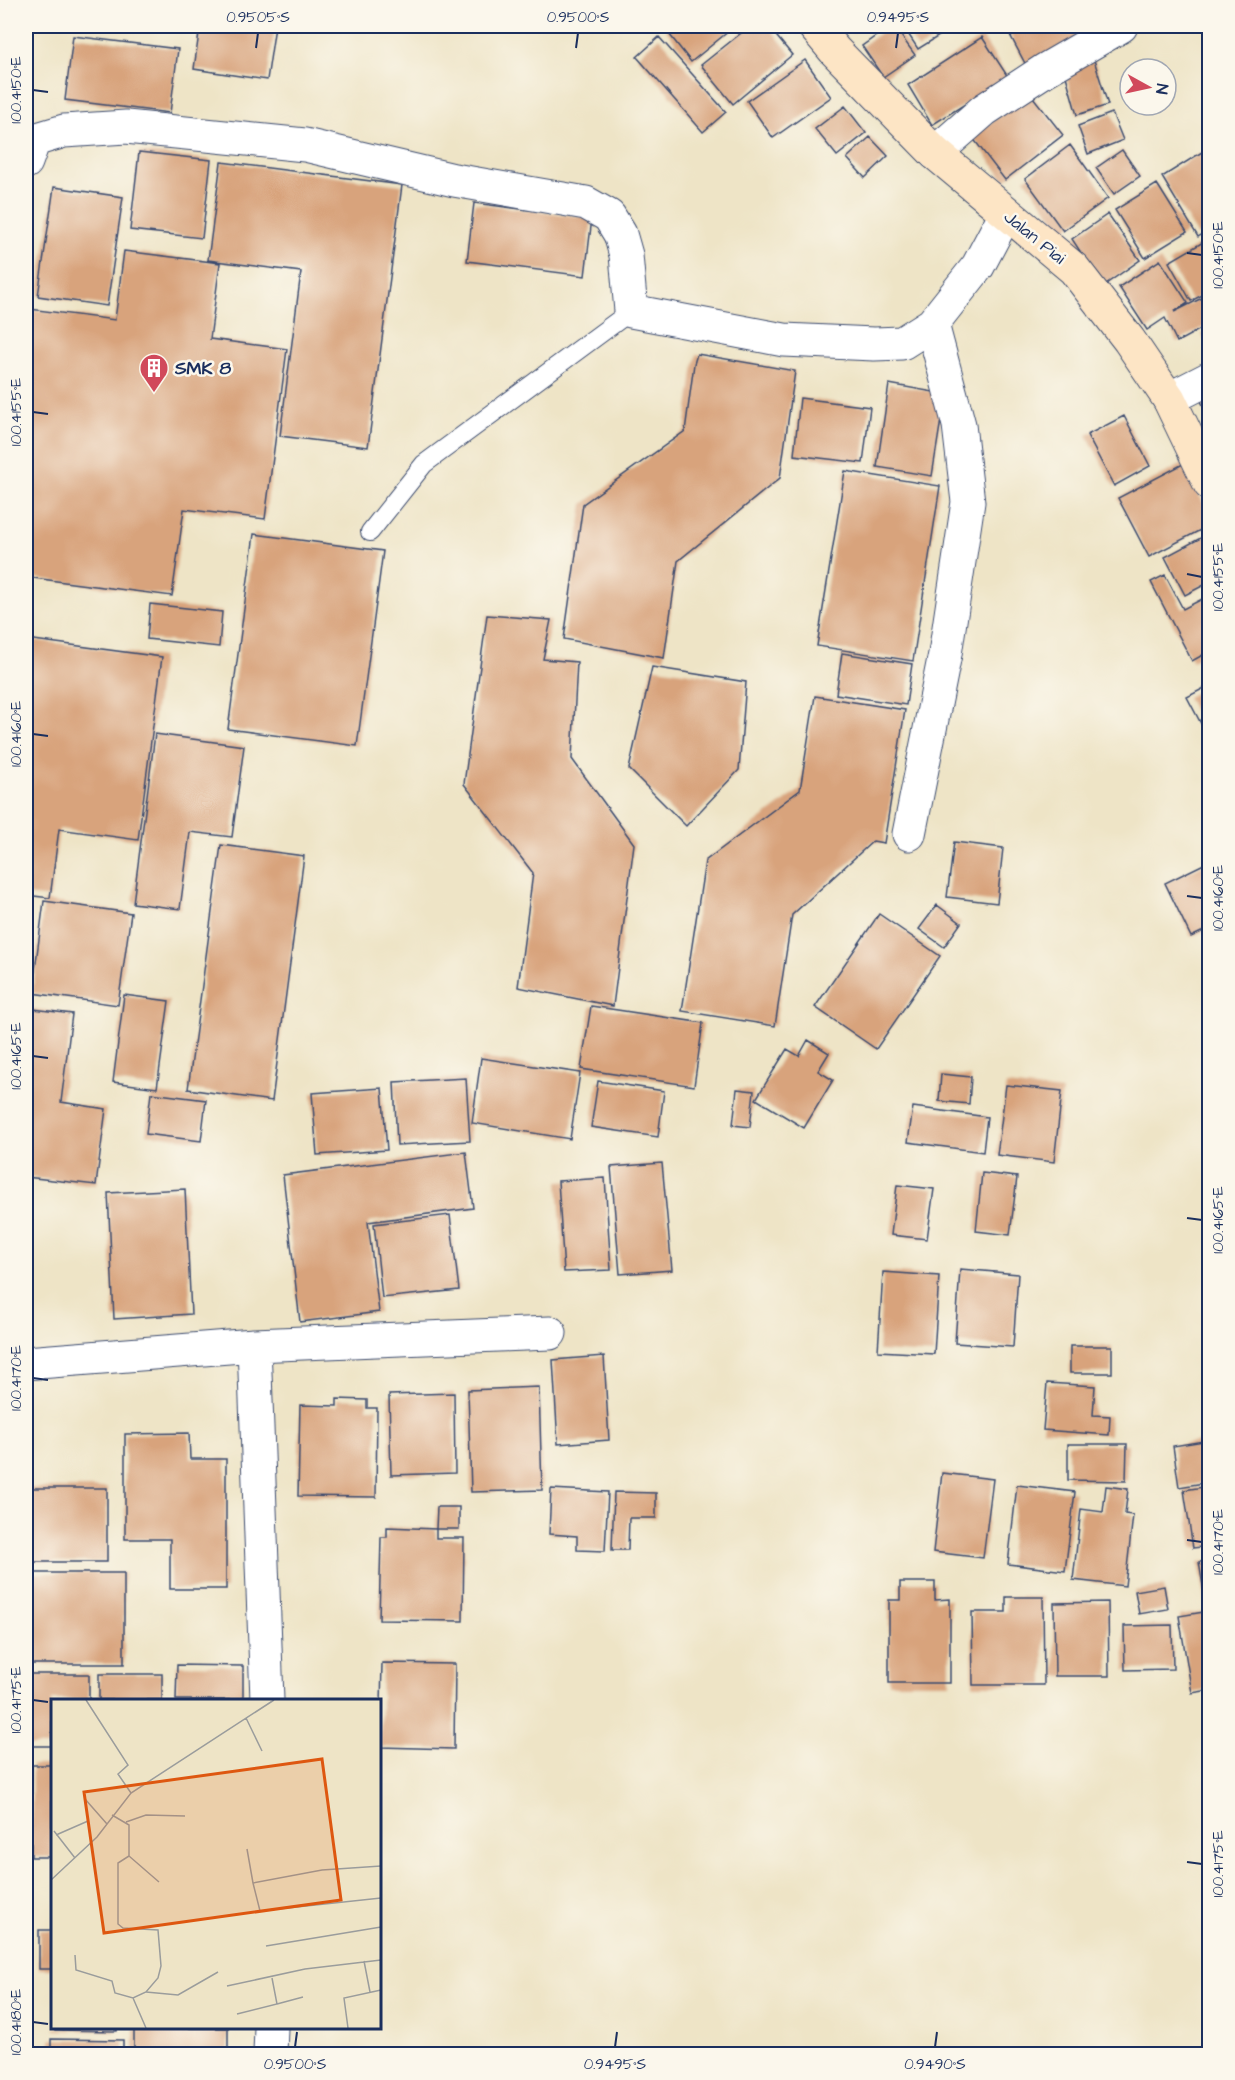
<svg xmlns="http://www.w3.org/2000/svg" width="1235" height="2080" viewBox="0 0 1235 2080" font-family="'Architects Daughter',sans-serif">
  <style>
    .building { fill: #d8a37c }
    .lines { fill: none; stroke-linecap: round; stroke-linejoin: round }
    .lane-casing { stroke: #3b4a6e; stroke-width: 20 }
    .street-casing { stroke: #3b4a6e; stroke-width: 35 }
    .secondary-casing { stroke: #3b4a6e; stroke-width: 35 }
    .lane { stroke: #fff; stroke-width: 18 }
    .street { stroke: #fff; stroke-width: 33 }
    .secondary { stroke: #fde5c5; stroke-width: 33 }
    .ticks { fill: none; stroke: #1b2f5e; stroke-width: 2 }
    .labels { text-anchor: middle; stroke-width: 5; stroke-linejoin: round; paint-order: stroke }
    .street-label { font-size: 18px; fill: #1b2f5e; stroke: #fbf7ec }
    .poi-label { font-size: 18px; font-weight: bold; fill: #1b2f5e; stroke: #fbf7ec; text-anchor: start }
    .inset-road { fill: none; stroke: #9a9c9c; stroke-width: 1.5 }
    .view { fill: #de5710; fill-opacity: 0.15; stroke: #de5710; stroke-width: 3 }
    .inset-edge { fill: none; stroke: #1b2f5e; stroke-width: 3 }
    .neatline { fill: none; stroke: #1b2f5e; stroke-width: 2 }
    .ticks-label { font-size: 15px; text-anchor: middle; fill: #1b2f5e }
  </style>
  <rect width="100%" height="100%" fill="#fbf7ec"/>
  <filter id="ink" filterUnits="userSpaceOnUse"><feTurbulence type="fractalNoise" baseFrequency=".0167" numOctaves="2"/><feDisplacementMap in="SourceGraphic" scale="12" xChannelSelector="R" yChannelSelector="G"/><feConvolveMatrix kernelMatrix="1 2 1 2 8 2 1 2 1" color-interpolation-filters="sRGB"/></filter>
  <filter id="wash" filterUnits="userSpaceOnUse"><feTurbulence type="fractalNoise" baseFrequency=".008" numOctaves="4" result="noise"/><feDisplacementMap in="SourceGraphic" scale="24" xChannelSelector="R" yChannelSelector="G"/><feGaussianBlur stdDeviation="1.35" result="paint"/><feColorMatrix in="noise" values="0 0 0 0 0 0 0 0 0 0 0 0 0 0 0 0 0 1.4 0 .05"/><feComposite in="paint" operator="in"/></filter>
  <g filter="url(#wash)">
    <rect width="100%" height="100%" fill="#eee4c6"/>
    <g id="blocks">
      <path class="building" d="M200,26H275L267,80L194,69Z
        M671,26H735L691,62L666,30Z
        M750,26H768L792,55L733,104L701,65Z
        M847,26H865L852,33Z
        M890,26H894L915,55L883,77L862,46Z
        M903,26H955L918,49Z
        M1018,26H1112L1028,69L1008,31Z
        M73,36L178,49L170,113L65,100Z
        M659,37L726,112L703,132L637,57Z
        M982,37L1008,77L932,125L908,85Z
        M805,60L831,97L773,138L747,101Z
        M1094,60L1108,105L1077,115L1064,69Z
        M1029,92L1063,135L1005,180L972,137Z
        M845,106L866,133L837,156L815,129Z
        M1112,113L1123,140L1088,154L1078,126Z
        M870,137L888,156L865,178L847,158Z
        M1070,145L1108,198L1063,231L1025,179Z
        M1122,150L1140,176L1114,194L1096,168Z
        M139,152L211,160L202,238L130,230Z
        M1202,152L1210,163V229L1198,237L1162,177Z
        M221,162L402,185L368,447L280,436L301,272L208,260Z
        M1157,184L1187,232L1145,258L1115,210Z
        M54,187L123,197L107,306L38,296Z
        M474,203L592,218L585,276L467,261Z
        M1108,214L1140,260L1103,286L1072,239Z
        M1210,238V291L1191,301L1169,262Z
        M124,251L220,263L210,339L287,349L265,519L184,509L172,596L26,577V339L30,309L115,320Z
        M1160,260L1188,303L1174,312L1210,294V324L1177,342L1165,318L1147,330L1119,287Z
        M1210,330V350L1202,334Z
        M697,354L795,371L780,478L678,561L664,658L564,639L583,504L685,431L694,364Z
        M889,384L945,394L932,476L877,467Z
        M1210,389V419L1198,395Z
        M800,398L870,407L863,463L794,455Z
        M1124,416L1150,466L1114,486L1087,435Z
        M1183,464L1210,515V525L1149,557L1118,498Z
        M845,471L940,486L913,661L817,646Z
        M1210,533V582L1185,595L1165,557Z
        M254,534L383,551L357,746L228,729Z
        M1165,575L1183,609L1210,595V651L1192,661L1151,582Z
        M150,604L222,612L219,647L147,639Z
        M487,615L551,620L543,659L577,662L572,759L634,844L613,1006L518,987L533,873L464,784Z
        M26,639L162,657L138,840L59,829L50,898L26,895Z
        M842,653L912,664L906,705L836,694Z
        M652,667L746,682L739,770L686,826L629,769Z
        M1210,685V731L1206,733L1187,697Z
        M815,696L905,710L884,843L873,841L792,915L775,1026L682,1011L705,861L800,790Z
        M155,734L244,746L232,837L190,832L180,909L133,903Z
        M954,842L1003,848L997,903L947,897Z
        M221,845L304,856L272,1101L188,1089Z
        M1210,861V928L1191,937L1165,883Z
        M44,901L131,913L118,1005L32,993Z
        M26,904L31,905L27,940H26Z
        M937,905L961,923L944,947L919,929Z
        M879,914L940,956L876,1049L815,1007Z
        M124,995L169,1001L157,1088L113,1082Z
        M591,1006L703,1023L694,1086L581,1069Z
        M26,1008L72,1014L61,1102L106,1109L96,1185L26,1177Z
        M808,1040L829,1053L818,1071L833,1080L804,1128L756,1099L787,1049L799,1056Z
        M481,1058L580,1073L570,1139L472,1123Z
        M941,1074L971,1077L969,1104L939,1101Z
        M466,1078L470,1141L397,1145L394,1082Z
        M598,1081L664,1091L658,1137L591,1127Z
        M1006,1085L1062,1091L1054,1162L997,1155Z
        M382,1088L387,1150L317,1155L312,1093Z
        M737,1089L754,1091L750,1127L733,1125Z
        M151,1093L206,1100L201,1141L146,1134Z
        M913,1107L987,1117L983,1152L908,1142Z
        M466,1152L473,1208L368,1222L379,1312L300,1322L283,1175Z
        M662,1163L672,1270L620,1274L611,1167Z
        M982,1173L1017,1177L1010,1235L976,1231Z
        M605,1178L611,1270L564,1272L558,1181Z
        M897,1185L934,1189L927,1239L891,1235Z
        M185,1189L191,1314L114,1319L108,1193Z
        M450,1215L459,1290L382,1298L374,1224Z
        M960,1269L1018,1274L1013,1347L955,1343Z
        M883,1272L939,1276L934,1354L878,1351Z
        M1070,1346H1112V1373H1070Z
        M604,1356L609,1440L558,1444L553,1360Z
        M1047,1383L1095,1386L1093,1415L1110,1416L1109,1435L1043,1430Z
        M539,1387L542,1490L471,1492L468,1390Z
        M454,1393L455,1473L391,1475L389,1395Z
        M337,1399L367,1400V1408H377L376,1497L298,1496L300,1405L337,1406Z
        M189,1433L190,1459H226V1589H170V1539H125V1434Z
        M1210,1440V1482L1179,1487L1173,1446Z
        M1068,1444H1127L1126,1481L1068,1480Z
        M942,1473L993,1479L983,1558L933,1552Z
        M1017,1485L1075,1492L1065,1571L1008,1564Z
        M1106,1486L1128,1489L1125,1514L1133,1515L1125,1586L1073,1580L1081,1509L1103,1512Z
        M1210,1486V1546L1193,1548L1184,1490Z
        M26,1488H107V1562H26Z
        M551,1489L608,1492L605,1551L577,1550V1536L549,1534Z
        M614,1492L656,1493V1518H629L628,1550H612Z
        M437,1507H459V1529H436Z
        M387,1527L436,1529V1538H464L463,1621L379,1620L381,1537H387Z
        M1210,1561V1610H1207L1199,1562Z
        M29,1573H124V1664H29Z
        M900,1582H935V1600L950,1599V1683H889V1600H900Z
        M1164,1586L1168,1609L1139,1614L1135,1591Z
        M1006,1597H1043L1044,1685H973L972,1612H1006Z
        M1108,1602L1109,1676H1055L1054,1603Z
        M1210,1611V1690L1192,1693L1179,1616Z
        M1172,1625L1173,1669L1125,1670L1124,1626Z
        M382,1663L455,1664L454,1749L380,1747Z
        M177,1665L243,1666V1700H176Z
        M26,1674H89V1700H52V1746H26Z
        M99,1674H162V1700H99Z
        M32,1765H52V1857H31Z
        M39,1930H52V1969H39Z
        M55,2028H117V2031L55,2030Z
        M134,2028H228V2054H134Z
        M51,2039L123,2040V2054H51Z"/>
    </g>
  </g>
  <g filter="url(#ink)">
    <use href="#blocks" fill-opacity="0" stroke="#3b4a6e" stroke-width="1.5"/>
    <g class="lines">
      <g class="lane-casing">
        <path id="lane" d="M370,532L424,464L631,311"/>
      </g>
      <g class="street-casing">
        <path id="street" d="M935,153L984,110L1045,70L1121,26
          M26,162L34,140L64,131L126,127L305,145L454,180L586,203L609,216L620,234L626,255L631,311L784,340L874,344L902,343L932,324L978,266L1006,213
          M1169,399L1210,378
          M909,834L945,654L968,502L959,425L932,324
          M254,1345L550,1333
          M26,1363L254,1345L267,1700
          M270,2054L271,2028"/>
      </g>
      <g class="secondary-casing">
        <path id="secondary" d="M814,26L835,51L935,153L1074,269L1129,340L1169,399L1210,484"/>
      </g>
      <use href="#lane" class="lane"/>
      <use href="#street" class="street"/>
      <use href="#secondary" class="secondary"/>
    </g>
  </g>
  <path class="ticks" d="M256,48L258,33M576,48L578,33M896,48L898,33M33,90L48,92M1187,253L1202,255M33,412L48,414M1187,574L1202,577M33,734L48,736M1187,896L1202,898M33,1056L48,1058M1187,1218L1202,1220M33,1378L48,1380M1187,1540L1202,1542M33,1700L48,1702M1187,1862L1202,1864M33,2022L48,2024M295,2047L297,2032M615,2047L617,2032M935,2047L937,2032"/>
  <defs>
    <g id="building-pin" transform="scale(1.5)"><path d="M0 17L-7.5 6A9.5 9.5 0 1 1 7.5 6Z" fill="#d1495b" stroke="#fbf7ec"/><path d="M-4-6H4V6H1V3H-1V6H-4ZM-2.5-4.3h1.7v1.8h-1.7ZM.8-4.3h1.7v1.8H.8ZM-2.5-1h1.7V.8h-1.7ZM.8-1h1.7V.8H.8Z" fill="#fff"/></g>
  </defs>
  <g fill-rule="evenodd">
    <use href="#building-pin" x="154" y="368"/>
  </g>
  <g class="labels">
    <g class="street-label">
      <text transform="translate(1035 237) rotate(39)" y="6">Jalan Piai</text>
    </g>
    <g class="poi-label">
      <text x="175" y="374">SMK 8</text>
    </g>
  </g>
  <g transform="translate(51 1699)">
    <rect width="330" height="330" fill="#eee4c6"/>
    <path class="inset-road" d="M35,1L77,66L67,75L80,94M195,19L211,52M34,100L56,125M61,116L78,126V157L108,183M75,123L95,116L134,117M3,132L24,159M5,136L37,122M196,150L202,184M330,167L271,171L202,184L209,212L330,199M0,181L46,138L80,94L223,1M215,247L330,228M24,256L25,271L61,282L64,294L82,299L95,293L107,279L110,267L107,231L72,229L67,225V164L78,157M313,262L319,293M176,287L254,270L330,261M95,293L127,296L167,273M82,299L95,329M226,305L252,298M186,315L226,305L221,279M297,329L293,299L330,291"/>
    <path class="view" d="M271,60L290,201L53,234L33,93Z"/>
    <rect width="330" height="330" class="inset-edge"/>
  </g>
  <rect width="1235" height="2080" fill="none" stroke="#fbf7ec" stroke-width="66"/>
  <g transform="translate(1148 87) rotate(98)"><circle r="28" fill="#fbf7ec" stroke="#a1a7b3" stroke-width="1.5"/>
  <path d="M0-4.5L10 22L0 15L-10 22Z" fill="#d1495b"/>
  <text y="-9" font-size="16" font-weight="bold" text-anchor="middle" fill="#1b2f5e">N</text>
  </g>
  <rect x="33" y="33" width="1169" height="2014" class="neatline"/>
  <g class="ticks-label">
    <text x="258" y="22">0.9505°S</text>
    <text x="578" y="22">0.9500°S</text>
    <text x="898" y="22">0.9495°S</text>
    <text transform="translate(16 90) rotate(-90)" y="5">100.4150°E</text>
    <text transform="translate(1218 255) rotate(-90)" y="5">100.4150°E</text>
    <text transform="translate(16 412) rotate(-90)" y="5">100.4155°E</text>
    <text transform="translate(1218 577) rotate(-90)" y="5">100.4155°E</text>
    <text transform="translate(16 734) rotate(-90)" y="5">100.4160°E</text>
    <text transform="translate(1218 898) rotate(-90)" y="5">100.4160°E</text>
    <text transform="translate(16 1056) rotate(-90)" y="5">100.4165°E</text>
    <text transform="translate(1218 1220) rotate(-90)" y="5">100.4165°E</text>
    <text transform="translate(16 1378) rotate(-90)" y="5">100.4170°E</text>
    <text transform="translate(1218 1542) rotate(-90)" y="5">100.4170°E</text>
    <text transform="translate(16 1700) rotate(-90)" y="5">100.4175°E</text>
    <text transform="translate(1218 1864) rotate(-90)" y="5">100.4175°E</text>
    <text transform="translate(16 2022) rotate(-90)" y="5">100.4180°E</text>
    <text x="295" y="2069">0.9500°S</text>
    <text x="615" y="2069">0.9495°S</text>
    <text x="935" y="2069">0.9490°S</text>
  </g>
</svg>
